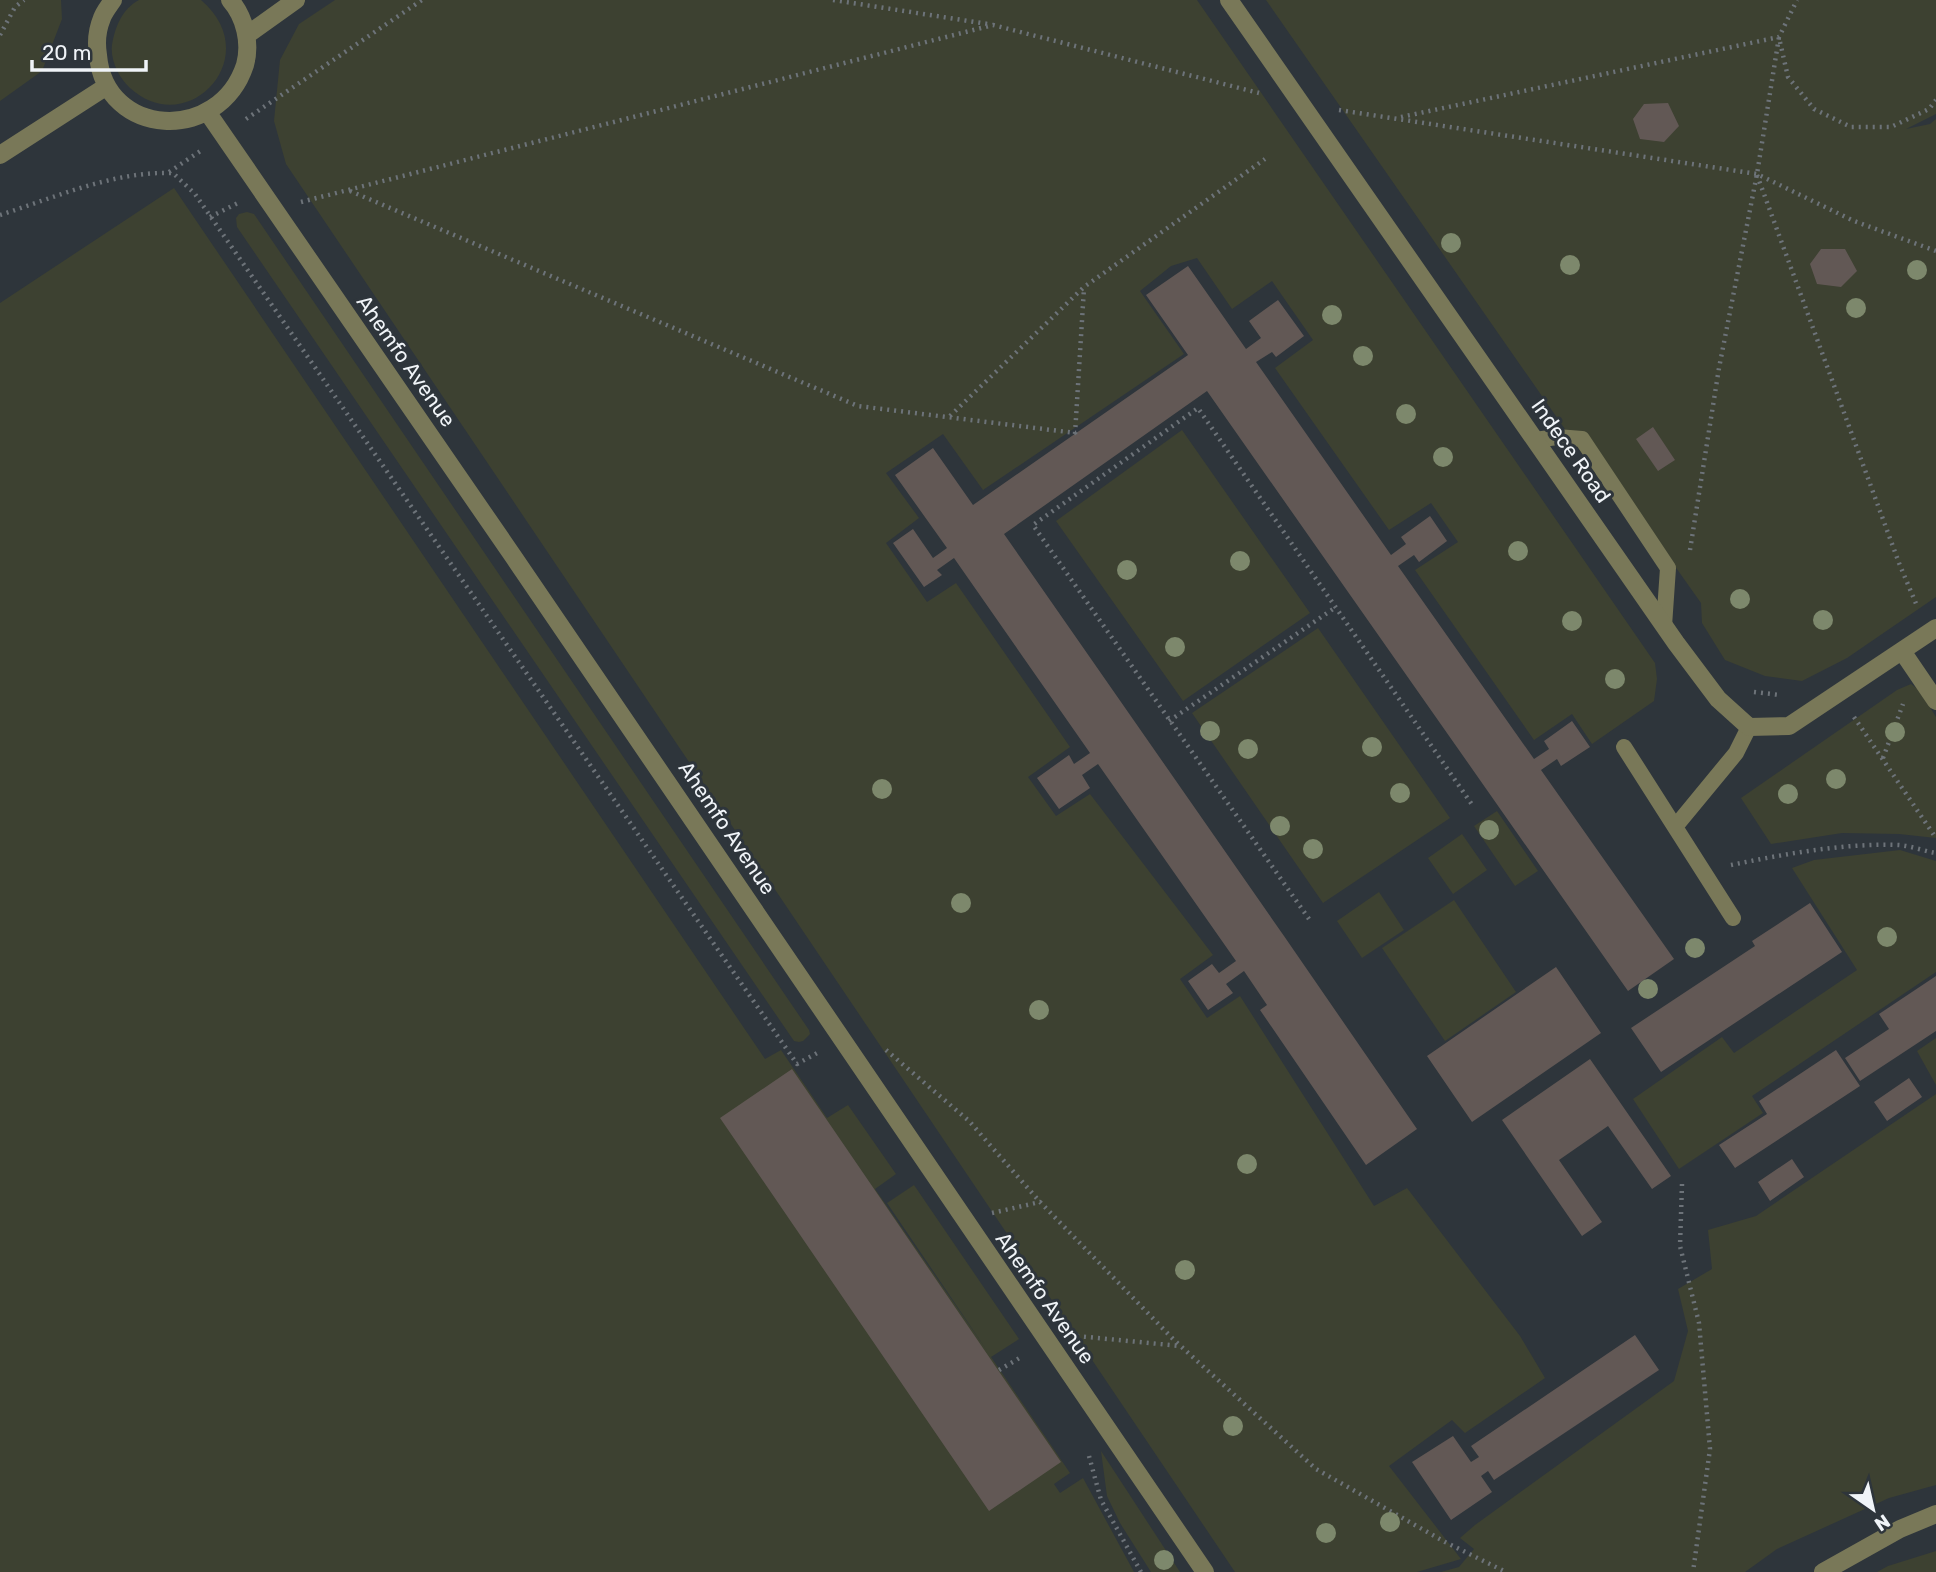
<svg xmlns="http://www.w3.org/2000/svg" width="1936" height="1572" viewBox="0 0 1936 1572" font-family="Rubik,sans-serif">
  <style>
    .green { fill: #3d4131 }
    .building { fill: #625855 }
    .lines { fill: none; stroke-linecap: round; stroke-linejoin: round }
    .path { stroke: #6d7379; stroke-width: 4.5; stroke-dasharray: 2 5; stroke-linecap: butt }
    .service { stroke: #797858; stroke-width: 16 }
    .minor { stroke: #797858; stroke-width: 18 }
    .tree { fill: #7d886c }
    .labels { text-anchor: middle; stroke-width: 6; stroke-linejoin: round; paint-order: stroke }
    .street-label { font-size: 21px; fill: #f0f4f8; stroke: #2e353b }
  </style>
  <rect width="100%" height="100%" fill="#2e353b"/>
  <path class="green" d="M0,0H61L62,19L42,71L0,101Z
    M139,0H201C267,56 188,141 130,88C119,78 110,60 112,45C115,27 122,9 139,0Z
    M335,0H1197L1655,663L1657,679L1654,701L1592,744L1572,714L1534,740L1415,570L1458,542L1431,503L1389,530L1275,368L1313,340L1272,281L1232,309L1197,258L1171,266L1140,291L1184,354L983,490L943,434L886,473L919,518L886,543L927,602L956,583L1070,747L1028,777L1056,816L1090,794L1213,955L1180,979L1207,1018L1240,996L1374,1206L1407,1188L1520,1336L1545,1378L1465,1433L1452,1420L1389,1466L1461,1559L1417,1572H1235L286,164L274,121L280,60L299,24Z
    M1266,0H1936V114L1906,129L1930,124L1936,119V597L1847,658L1802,681L1765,676L1725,660L1702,623L1701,603L1628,500L1606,488Z
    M174,188L765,1059L781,1050L827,1118L848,1105L896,1174L875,1189L988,1352L887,1203L914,1185L1019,1339L991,1357L1070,1473L1054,1484L1060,1493L1083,1478L1134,1572H0V303Z
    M247,212L254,214L809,1030L810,1034L803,1041L799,1042L794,1041L237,227L236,218L239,214Z
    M1182,430L1310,613L1183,701L1056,521Z
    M1318,628L1450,818L1323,903L1192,713Z
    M1911,684L1919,690L1936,717V838L1899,834L1842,833L1771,844L1741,798L1897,690Z
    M1497,811L1538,871L1515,886L1474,826Z
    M1462,834L1487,870L1453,894L1428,858Z
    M1900,850L1936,861V972L1752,1096L1763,1113L1679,1169L1633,1099L1722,1037L1734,1053L1857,970L1792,868L1814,860Z
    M1379,892L1404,930L1362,958L1337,921Z
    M1454,900L1516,992L1445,1041L1382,948Z
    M1936,1038V1085L1917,1051Z
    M1936,1094V1485L1889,1498L1777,1549L1745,1572H1441L1459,1567L1474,1549L1460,1538L1475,1525L1674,1381L1688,1331L1678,1289L1712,1269L1708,1230L1756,1216Z
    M1101,1451L1180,1572H1151L1120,1523L1107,1496Z
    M1936,1551V1572H1877L1888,1566Z"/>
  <path class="building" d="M1668,103L1679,126L1664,142L1640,139L1633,119L1644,104Z
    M1821,249H1845L1857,271L1841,287L1817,284L1810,264Z
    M1188,266L1246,349L1261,338L1249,321L1278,300L1304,336L1276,357L1272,352L1256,362L1391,555L1406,544L1401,537L1430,516L1447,541L1419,562L1414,555L1398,566L1534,759L1549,749L1544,741L1572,721L1590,747L1561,766L1557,759L1541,770L1674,959L1628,991L1207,391L1004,534L1284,936L1417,1129L1366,1165L1260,1010L1267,1005L1244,971L1226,984L1233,993L1208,1010L1188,981L1212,964L1219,973L1236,961L1098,764L1082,775L1090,788L1059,809L1037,778L1069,755L1074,764L1090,753L954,558L937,570L942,575L924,587L893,543L913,529L933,558L947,548L895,475L933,448L973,505L1188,355L1146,295Z
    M1653,427L1675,460L1658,471L1636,439Z
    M1810,903L1842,952L1661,1072L1631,1028L1755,946L1752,941Z
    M1556,967L1601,1033L1472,1122L1427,1056Z
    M1936,976V1031L1860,1081L1845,1058L1889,1029L1879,1014Z
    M1836,1050L1860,1086L1735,1168L1719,1145L1767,1114L1759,1101Z
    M1590,1059L1671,1176L1652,1189L1608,1126L1559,1160L1602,1222L1582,1236L1502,1120Z
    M792,1069L1061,1462L989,1511L720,1118Z
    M1909,1078L1922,1097L1887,1121L1874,1102Z
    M1792,1159L1804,1177L1770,1201L1758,1182Z
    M1635,1335L1659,1370L1494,1480L1488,1471L1481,1476L1492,1492L1451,1520L1412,1462L1453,1436L1471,1462L1479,1457L1471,1446Z"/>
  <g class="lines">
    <path class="path" d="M833,0L988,24
      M0,35L15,7L24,0
      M1780,42L1788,77L1814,109L1851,127H1891L1929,109L1936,100
      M1339,110L1757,174L1854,221L1936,251
      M1401,117L1779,37L1797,0
      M246,119L422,0
      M169,172L202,150
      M1757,175L1899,563L1917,606
      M350,191L858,406L1076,433
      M301,202L993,25L1259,93
      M0,215C56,197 114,171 173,173L195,194L797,1064L819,1052
      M210,217L238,203
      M950,416L1084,287L1265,159
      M1075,434L1084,288
      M1690,550L1719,368L1757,174L1779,37
      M1754,692L1780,695
      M1854,717L1936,838
      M1169,721L1336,607
      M1883,758L1903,704
      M1731,865C1785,854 1843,843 1899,845C1911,846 1924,851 1936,853
      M1309,919L1033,525L1198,408L1473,806
      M886,1050L969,1121L1040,1202
      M1682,1184L1680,1246L1699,1323L1710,1449L1693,1572
      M992,1213L1040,1202L1174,1340L1316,1469L1445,1542L1506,1572
      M1077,1336L1180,1346
      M999,1370L1023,1356
      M1089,1456L1101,1500L1141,1572"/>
    <path class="service" d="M1535,440L1557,437L1582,439L1668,568L1664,626
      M1624,747L1733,918
      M1675,827L1736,753L1749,727"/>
    <path class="minor" d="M113,0C109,6 104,12 102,18C97,30 96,43 98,55C105,138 219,144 245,65C251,43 245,17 230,0
      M1229,0L1676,643L1718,699L1749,727L1789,726L1936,628
      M247,35L296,0
      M208,113L515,559L1205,1572
      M0,155L107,86
      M1902,651L1936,701
      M1823,1572L1900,1529L1936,1514"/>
  </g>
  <g class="tree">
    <circle cx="1451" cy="243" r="10"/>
    <circle cx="1570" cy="265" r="10"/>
    <circle cx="1917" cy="270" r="10"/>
    <circle cx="1856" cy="308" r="10"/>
    <circle cx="1332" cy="315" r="10"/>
    <circle cx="1363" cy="356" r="10"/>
    <circle cx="1406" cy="414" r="10"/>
    <circle cx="1443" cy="457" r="10"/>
    <circle cx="1518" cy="551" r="10"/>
    <circle cx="1240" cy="561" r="10"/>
    <circle cx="1127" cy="570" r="10"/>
    <circle cx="1740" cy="599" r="10"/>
    <circle cx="1823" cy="620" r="10"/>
    <circle cx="1572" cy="621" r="10"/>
    <circle cx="1175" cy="647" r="10"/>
    <circle cx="1615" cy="679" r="10"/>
    <circle cx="1210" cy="731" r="10"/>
    <circle cx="1895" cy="732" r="10"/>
    <circle cx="1372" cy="747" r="10"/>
    <circle cx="1248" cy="749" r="10"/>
    <circle cx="1836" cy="779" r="10"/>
    <circle cx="882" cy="789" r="10"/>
    <circle cx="1400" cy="793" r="10"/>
    <circle cx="1788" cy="794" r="10"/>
    <circle cx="1280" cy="826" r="10"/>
    <circle cx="1489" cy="830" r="10"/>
    <circle cx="1313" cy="849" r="10"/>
    <circle cx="961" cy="903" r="10"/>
    <circle cx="1887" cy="937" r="10"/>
    <circle cx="1695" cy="948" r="10"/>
    <circle cx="1648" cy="989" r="10"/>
    <circle cx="1039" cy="1010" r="10"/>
    <circle cx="1247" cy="1164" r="10"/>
    <circle cx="1185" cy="1270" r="10"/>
    <circle cx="1233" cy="1426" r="10"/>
    <circle cx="1390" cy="1522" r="10"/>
    <circle cx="1326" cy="1533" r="10"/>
    <circle cx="1164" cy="1560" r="10"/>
  </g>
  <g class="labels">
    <g class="street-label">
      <text transform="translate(406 361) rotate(55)" y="7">Ahemfo Avenue</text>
      <text transform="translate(1571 451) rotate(55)" y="7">Indece Road</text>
      <text transform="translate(727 828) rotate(56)" y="7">Ahemfo Avenue</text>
      <text transform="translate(1045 1298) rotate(55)" y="7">Ahemfo Avenue</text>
    </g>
  </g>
  <g transform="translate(1873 1509) rotate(146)" stroke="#2e353b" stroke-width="5" paint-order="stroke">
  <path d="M0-5L12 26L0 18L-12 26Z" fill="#f0f4f8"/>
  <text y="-10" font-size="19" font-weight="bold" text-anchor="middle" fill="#f0f4f8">N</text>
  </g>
  <path d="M32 60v10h114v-10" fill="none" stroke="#f0f4f8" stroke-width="3.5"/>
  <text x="42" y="60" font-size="21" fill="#f0f4f8" stroke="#2e353b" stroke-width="5" paint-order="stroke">20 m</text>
</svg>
